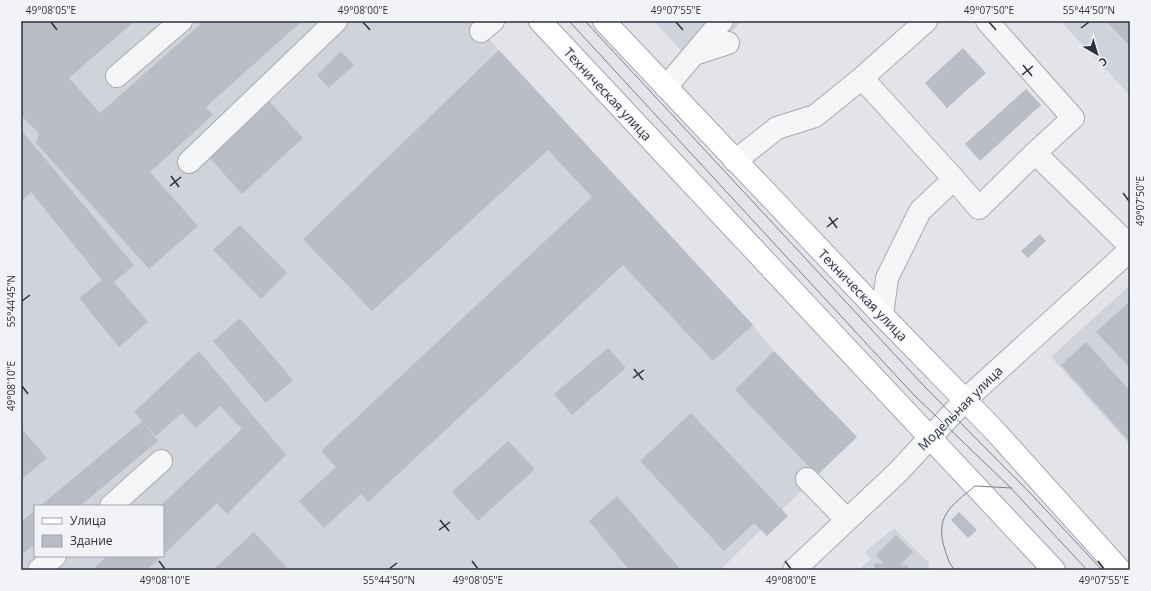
<svg xmlns="http://www.w3.org/2000/svg" width="1151" height="591" viewBox="0 0 1151 591" font-family="'Open Sans',sans-serif">
  <style>
    .built { fill: #d0d3da; fill-rule: evenodd }
    .building { fill: #b9bdc5 }
    .lines { fill: none; stroke-linecap: round; stroke-linejoin: round }
    .minor-casing { stroke: #a8abb3; stroke-width: 24 }
    .major-casing { stroke: #a2a8b3; stroke-width: 24 }
    .minor { stroke: #f4f5f7; stroke-width: 22 }
    .major { stroke: #fff; stroke-width: 22 }
    .tram { stroke: #7d8391; stroke-width: 1 }
    .ticks { fill: none; stroke: #2c313f; stroke-width: 1.5 }
    .labels { text-anchor: middle; stroke-width: 3; stroke-linejoin: round; paint-order: stroke }
    .street-label { font-size: 13px; fill: #2c313f; stroke: #f1f3f6 }
    .neatline { fill: none; stroke: #2c313f; stroke-width: 1.5 }
    .ticks-label { font-size: 10px; text-anchor: middle; fill: #2c313f }
  </style>
  <rect width="100%" height="100%" fill="#e2e4e9"/>
  <path class="built" d="M21,21H472L753,325L774,351L857,437L720,570H21ZM35,506H163V556H35Z
    M654,21H742L696,67Z
    M1060,21H1130V95Z
    M1130,285V445L1051,357Z
    M894,528L929,563V570H858L871,559L865,552Z"/>
  <path class="building" d="M21,21H135L69,78L100,113L204,21H302L206,107L213,115L150,172L198,226L149,269L36,143L39,134L21,115Z
    M1106,21H1130V46Z
    M963,48L986,73L947,108L925,83Z
    M499,50L753,325L713,361L623,265L368,502L361,494L324,528L299,501L336,467L321,451L592,197L548,150L372,311L303,239Z
    M341,51L354,65L329,88L317,75Z
    M1026,89L1041,105L980,161L965,144Z
    M268,100L303,138L242,194L207,155Z
    M21,130L134,265L114,282L148,322L119,347L79,298L102,280L31,192L21,201Z
    M240,225L287,273L261,299L213,250Z
    M1040,234L1046,241L1028,258L1021,251Z
    M1130,301V368L1096,332Z
    M240,318L293,380L266,403L213,341Z
    M1086,342L1130,391V442L1061,365Z
    M608,348L626,368L572,415L554,394Z
    M199,351L286,455L227,514L217,503L163,555V506H160L242,429L220,406L196,428L182,413L156,436L144,423L158,441L80,506H40L142,421L134,412Z
    M774,351L857,437L817,475L735,390Z
    M691,413L788,516L767,536L754,523L724,551L640,461Z
    M21,428L47,458L21,480Z
    M508,441L535,469L478,521L452,492Z
    M617,496L681,570H629L589,521Z
    M35,510V544L21,555V522Z
    M959,512L977,530L968,538L951,520Z
    M254,532L289,570H213Z
    M896,535L913,552L900,565H908V570H874L875,563L884,564L876,555Z
    M107,556H162L147,570H92Z"/>
  <g class="lines">
    <defs>
      <path id="minor" d="M987,21L1073,118L1035,153
        M481,31L493,21
        M694,54L728,43
        M117,76L181,21
        M862,78L926,21
        M666,87L722,21
        M735,161L777,128L815,116L862,78L954,179L920,211L887,278L882,315
        M189,162L336,21
        M954,179L979,208L1035,153L1130,246
        M807,479L847,520
        M111,506L161,461
        M39,570L55,556
        M794,570L898,472L965,400L1130,250"/>
      <path id="major" d="M540,21L1054,570
        M604,21L882,315L995,431L1120,570"/>
    </defs>
    <use href="#minor" class="minor-casing"/>
    <use href="#major" class="major-casing"/>
    <use href="#minor" class="minor"/>
    <use href="#major" class="major"/>
    <path class="tram" d="M569,21L888,367L915,396L1010,487L1087,570
      M585,21L924,386L1032,495L1102,570
      M955,570C949,565 948,558 945,550C934,516 951,506 975,486L1012,488"/>
  </g>
  <path class="ticks" d="M51,22L57,30M363,22L370,30M676,22L683,30M989,22L996,30M1081,28L1089,22M1023,65L1032,76M1022,75L1033,66M171,176L179,187M170,186L181,177M1123,193L1129,201M829,217L837,228M827,227L838,218M22,301L30,295M634,369L643,380M633,378L644,370M22,386L28,394M440,520L449,531M439,530L450,522M159,561L165,569M472,561L478,569M785,561L791,569M1098,561L1104,569M389,569L397,563"/>
  <g class="labels">
    <g class="street-label">
      <text transform="translate(608 94) rotate(47)" y="5">Техническая улица</text>
      <text transform="translate(863 295) rotate(46)" y="5">Техническая улица</text>
      <text transform="translate(960 408) rotate(-45)" y="5">Модельная улица</text>
    </g>
  </g>
  <rect width="1151" height="591" fill="none" stroke="#f1f3f6" stroke-width="44"/>
  <rect x="34" y="505" width="130" height="52" fill="#f1f3f6" stroke="#a2a5ad"/>
  <rect x="42" y="518" width="20" height="6" fill="#ffffff" stroke="#a2a5ad"/>
  <text x="70" y="525" font-size="12" fill="#2c313f">Улица</text>
  <rect x="42" y="535" width="20" height="12" fill="#b9bdc5" stroke="#a2a5ad"/>
  <text x="70" y="545" font-size="12" fill="#2c313f">Здание</text>
  <g transform="translate(1097 54) rotate(142)" stroke="#f1f3f6" stroke-width="3" paint-order="stroke">
  <path d="M0-3L7 15L0 10L-7 15Z" fill="#2c313f"/>
  <text y="-6" font-size="11" font-weight="bold" text-anchor="middle" fill="#2c313f">С</text>
  </g>
  <rect x="22" y="22" width="1107" height="547" class="neatline"/>
  <g class="ticks-label">
    <text x="51" y="14">49°08'05"E</text>
    <text x="363" y="14">49°08'00"E</text>
    <text x="676" y="14">49°07'55"E</text>
    <text x="989" y="14">49°07'50"E</text>
    <text x="1089" y="14">55°44'50"N</text>
    <text transform="translate(1140 201) rotate(-90)" y="4">49°07'50"E</text>
    <text transform="translate(11 301) rotate(-90)" y="4">55°44'45"N</text>
    <text transform="translate(11 386) rotate(-90)" y="4">49°08'10"E</text>
    <text x="165" y="584">49°08'10"E</text>
    <text x="389" y="584">55°44'50"N</text>
    <text x="478" y="584">49°08'05"E</text>
    <text x="791" y="584">49°08'00"E</text>
    <text x="1104" y="584">49°07'55"E</text>
  </g>
</svg>
